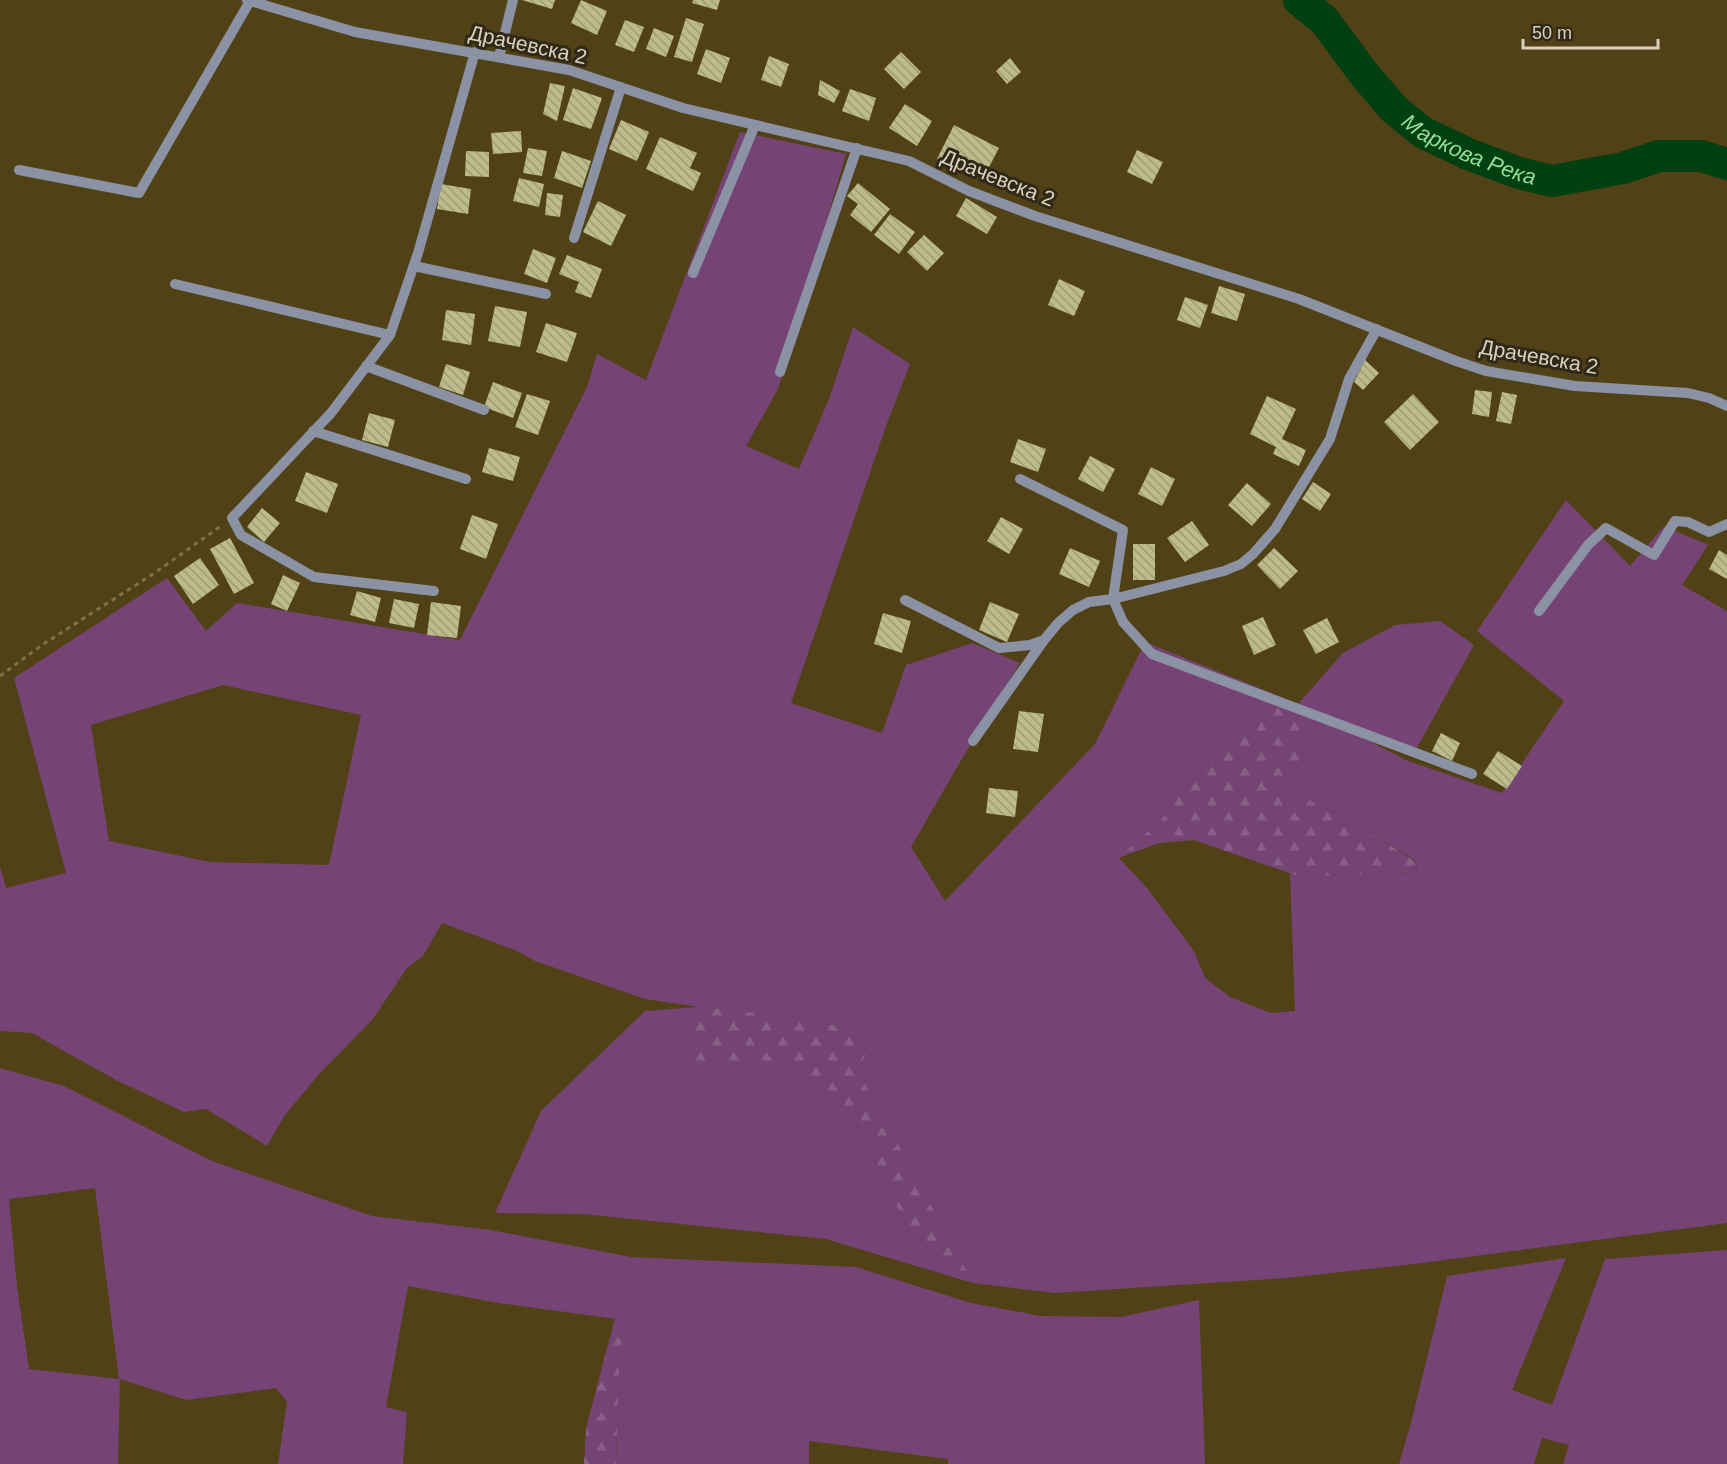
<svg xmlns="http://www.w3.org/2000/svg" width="1727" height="1464" viewBox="0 0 1727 1464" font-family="Arial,sans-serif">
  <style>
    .green { fill: #754475; fill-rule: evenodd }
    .forest { fill: url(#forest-firs) }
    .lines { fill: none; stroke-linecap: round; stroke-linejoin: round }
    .river { stroke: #003f10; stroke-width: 32 }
    .building { fill: url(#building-back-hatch) }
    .path { stroke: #7f714d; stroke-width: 3; stroke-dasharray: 4.5 4.5; stroke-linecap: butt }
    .minor { stroke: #8a92a4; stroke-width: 10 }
    .labels { text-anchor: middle; stroke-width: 6; stroke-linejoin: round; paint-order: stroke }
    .street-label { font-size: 21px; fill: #dbd1bb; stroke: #302917 }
    .water-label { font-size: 22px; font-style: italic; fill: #90df98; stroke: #302917 }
  </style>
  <defs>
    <pattern id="forest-firs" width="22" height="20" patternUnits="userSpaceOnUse" patternTransform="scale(1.5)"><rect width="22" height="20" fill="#754475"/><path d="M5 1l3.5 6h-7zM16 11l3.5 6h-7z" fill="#885e87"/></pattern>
    <pattern id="building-back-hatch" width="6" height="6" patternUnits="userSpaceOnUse" patternTransform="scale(1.5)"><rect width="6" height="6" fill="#bcbb8c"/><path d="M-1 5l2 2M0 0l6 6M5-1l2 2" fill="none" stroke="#9e9c77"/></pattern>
  </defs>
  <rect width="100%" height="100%" fill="#514117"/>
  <path class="green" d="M740,132L846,154L778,389L746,446L799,469L829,399L853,327L910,364L886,426L791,703L882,733L906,665L972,643L1020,663L963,757L911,847L945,901L1095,744L1145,642L1269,692L1187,786L1161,820L1119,858L1147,888L1194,951L1205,978L1230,997L1271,1013L1295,1011L1290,873L1302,877L1417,872L1416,861L1361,826L1289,790L1319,715L1408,761L1502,793L1564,701L1477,631L1566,500L1630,566L1664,526L1708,545L1682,585L1727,611V1223L1414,1264L1286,1278L1055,1293L973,1283L826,1239L583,1214L495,1213L541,1111L645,1011L698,1007L645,999L535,961L515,950L442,923L423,956L407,968L372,1020L321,1072L285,1115L267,1146L206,1109L184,1112L116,1080L32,1033L0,1031V866L6,888L66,873L14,678L167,578L206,631L237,603L460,640L587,387L597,354L646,380ZM223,685L361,715L329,865L210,862L109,841L91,725ZM701,1008L796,1017L870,1033L860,1074L972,1282L909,1231L854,1118L834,1095Z
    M1440,621L1474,645L1414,753L1298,704L1343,653L1395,625Z
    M0,1068L64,1086L212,1161L372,1216L491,1230L631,1257L856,1267L971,1303L1041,1316L1121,1317L1199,1300L1205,1464H948V1459L809,1441V1464H616L619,1370L624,1320L498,1303L408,1286L386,1407L407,1412L403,1464H278L287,1402L276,1388L186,1400L120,1379L118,1464H0ZM95,1188L119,1379L29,1369L17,1287L9,1199Z
    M1727,1250V1464H1563L1569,1445L1542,1438L1534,1464H1399L1412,1419L1447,1276L1566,1258L1512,1390L1552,1405L1605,1259Z"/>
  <path class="forest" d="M1269,692L1298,704L1319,715L1289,790L1361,826L1416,862L1417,872L1301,877L1194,840L1159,843L1118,858L1161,820L1187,786Z
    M701,1007L796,1017L870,1033L860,1074L973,1283L909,1231L854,1118L834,1095L793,1068L687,1065Z
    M615,1318L624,1320L619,1370L616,1464H584L586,1428Z"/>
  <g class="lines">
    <path class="river" id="s1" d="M1299,0L1324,20L1364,74L1394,109L1422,132L1468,154L1519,173L1552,181L1623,168L1659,156H1701L1727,164"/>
  </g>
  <path class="building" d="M522,0H555L552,9Z
    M581,0L607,11L597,35L571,23Z
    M693,0H720L717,10L692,3Z
    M686,18L704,24L692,62L674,57Z
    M625,20L644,27L634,52L615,45Z
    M654,28L674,36L666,57L646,49Z
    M706,49L730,58L721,83L697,74Z
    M901,52L921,72L904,89L884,69Z
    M769,56L789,64L781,87L761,80Z
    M1010,58L1021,72L1007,84L996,71Z
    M820,80L840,91L834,103L818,95Z
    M550,83L565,86L557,121L543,114Z
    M573,88L602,98L591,129L563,120Z
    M850,89L876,98L869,121L842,111Z
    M905,104L932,121L917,146L889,128Z
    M621,120L649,132L637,161L609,149Z
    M954,125L999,148L988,169L974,162L967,175L937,159Z
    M521,131L522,152L493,154L491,133Z
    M660,137L697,153L690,168L701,173L693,191L646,169Z
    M528,148L547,151L542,176L523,173Z
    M1137,150L1163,162L1152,184L1127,172Z
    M466,151L489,152V177L465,176Z
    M562,151L591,161L582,188L554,178Z
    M519,178L544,184L539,207L513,201Z
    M858,183L890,209L871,232L850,215L858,204L847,196Z
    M441,184L471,189L468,214L437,209Z
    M547,193L563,195L560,217L545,215Z
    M966,198L997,217L987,234L956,216Z
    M598,201L626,215L611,246L583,232Z
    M890,214L915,232L899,254L874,235Z
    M924,235L944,253L927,271L907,252Z
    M533,249L556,258L547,283L524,274Z
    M567,255L602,269L591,298L575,292L579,282L559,274Z
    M1059,279L1085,291L1074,316L1048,305Z
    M1219,286L1245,294L1237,321L1211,313Z
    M1185,297L1208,305L1200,328L1177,320Z
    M495,306L527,312L520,347L488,341Z
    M446,310L475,314L471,345L442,340Z
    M546,323L577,333L567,362L536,352Z
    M1365,360L1379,373L1363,390L1354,382Z
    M446,364L470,372L463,395L439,387Z
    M493,382L522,393L513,418L484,407Z
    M1475,390L1492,392L1489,417L1472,414Z
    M1502,392L1517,395L1511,424L1496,421Z
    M527,394L550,401L538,435L515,427Z
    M1413,394L1439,422L1410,450L1384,422Z
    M1267,396L1296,409L1282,439L1306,450L1299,466L1273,454L1276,447L1250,434Z
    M369,413L395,420L388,447L362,440Z
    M1018,439L1046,449L1038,472L1010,462Z
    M489,448L520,457L513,481L482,472Z
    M1090,456L1115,469L1103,492L1078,479Z
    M1151,467L1175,479L1162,506L1138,494Z
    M306,472L338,484L327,513L295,501Z
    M1313,482L1331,494L1320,511L1302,499Z
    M1247,483L1271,504L1252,526L1228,505Z
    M262,508L280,523L264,542L247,527Z
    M472,515L498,524L486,559L460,549Z
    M1001,517L1023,529L1009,554L987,541Z
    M1192,521L1209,545L1185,562L1167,538Z
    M230,538L254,583L234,594L210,549Z
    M1133,544H1155V580H1133Z
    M1070,548L1100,561L1089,587L1059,574Z
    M1274,548L1298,571L1280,589L1257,565Z
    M1719,550L1727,555V579L1709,569Z
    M200,558L219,585L193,604L174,576Z
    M283,575L300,583L287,611L271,604Z
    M357,591L381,598L375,622L350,615Z
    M394,599L419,604L414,628L389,623Z
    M431,602L461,606L457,638L427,635Z
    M990,602L1019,614L1007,642L979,630Z
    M883,613L911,621L902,653L874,644Z
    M1263,617L1276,645L1254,655L1242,626Z
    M1327,618L1339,642L1316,654L1303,630Z
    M1019,711L1044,714L1038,752L1013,749Z
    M1441,733L1460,743L1452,761L1432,751Z
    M1498,751L1522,766L1507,789L1483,774Z
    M989,788L1018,791L1015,817L986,813Z"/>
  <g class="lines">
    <path class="path" d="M0,676L42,645L153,574L221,526"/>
    <path class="minor" d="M247,0L355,32L569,70L683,108L909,161L969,191L1035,216L1299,299L1456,361L1486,371L1575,386L1688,393L1709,398L1727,406
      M499,57L513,0
      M19,170L139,193L250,1
      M574,238L621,87
      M414,266L546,294
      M693,273L755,125
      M175,284L390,335
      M366,366L484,410
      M780,372L857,148
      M313,431L466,479
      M1020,479L1123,530L1113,599L1123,622L1152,654L1472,774
      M434,591L314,577L241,535L232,518L331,413L390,335L418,253L475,52
      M905,600L999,648L1030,645L1044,640
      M1539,611L1588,545L1606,528L1654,555L1675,521L1688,522L1709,532L1727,524
      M973,741L1044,640L1058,623L1073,610L1089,602L1113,599L1224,571L1241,564L1253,554L1275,529L1330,439L1349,379L1377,329"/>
  </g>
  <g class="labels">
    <g class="street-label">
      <text transform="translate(528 45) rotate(12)" y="7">Драчевска 2</text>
      <text transform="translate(998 178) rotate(22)" y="7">Драчевска 2</text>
      <text transform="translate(1539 357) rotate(10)" y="7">Драчевска 2</text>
    </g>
    <g class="water-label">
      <text dy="8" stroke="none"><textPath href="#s1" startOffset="232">Маркова Река</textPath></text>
    </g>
  </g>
  <path d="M1523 39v9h135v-9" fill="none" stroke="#dbd1bb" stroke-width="3"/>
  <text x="1532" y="39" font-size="18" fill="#dbd1bb" stroke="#302917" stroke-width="4.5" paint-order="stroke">50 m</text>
</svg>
